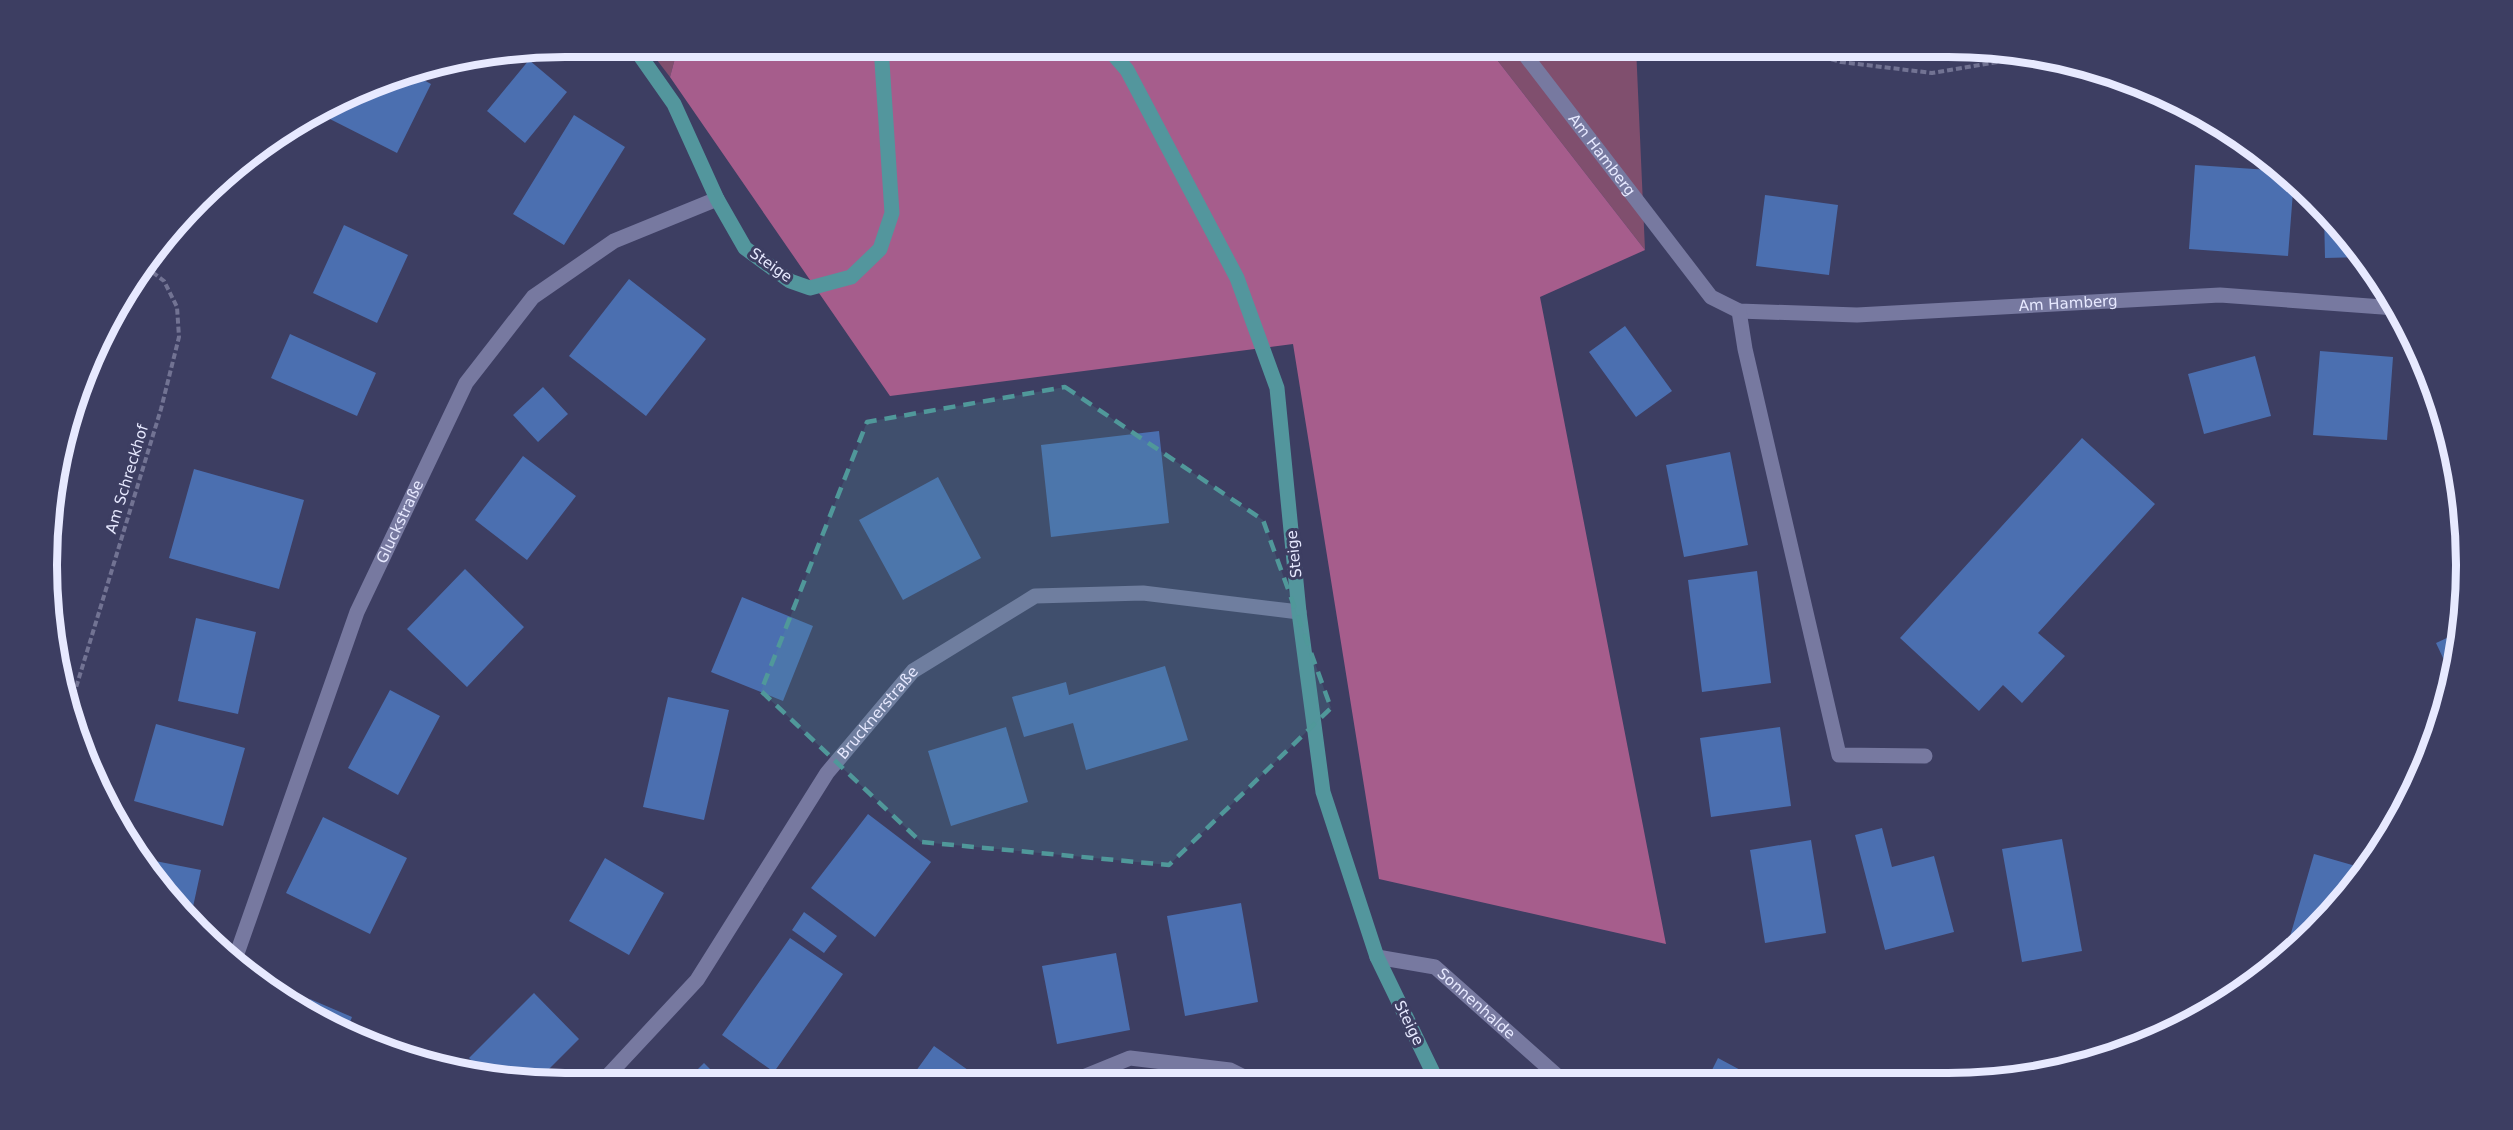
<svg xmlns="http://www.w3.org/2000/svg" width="2513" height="1130" viewBox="0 0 2513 1130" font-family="'DejaVu Sans',sans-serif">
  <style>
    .green { fill: #804f6e }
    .forest { fill: #a65d8c }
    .building { fill: #4b6fb0 }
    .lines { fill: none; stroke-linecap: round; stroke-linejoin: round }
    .path { stroke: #727393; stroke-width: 4; stroke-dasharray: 6 3; stroke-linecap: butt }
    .street { stroke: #7779a0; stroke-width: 15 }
    .secondary { stroke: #53969d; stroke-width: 15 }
    .marked { fill: #50989a; fill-opacity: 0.2; stroke: #50989a; stroke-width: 4.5; stroke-dasharray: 12 8; stroke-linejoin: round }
    .labels { text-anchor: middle; stroke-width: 6; stroke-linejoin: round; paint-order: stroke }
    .street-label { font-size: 15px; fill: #e7e9ff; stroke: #3d3e62 }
    .rim { fill: none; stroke: #e7e9ff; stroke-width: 8 }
  </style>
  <rect width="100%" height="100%" fill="#3d3e62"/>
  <path class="green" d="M647,47H678L670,77Z
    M1487,47H1636L1645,250Z"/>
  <path class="forest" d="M678,47H1487L1645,250L1540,297L1666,944L1379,879L1293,344L890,396L670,77Z"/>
  <path class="building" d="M529,60L567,92L525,143L487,111Z
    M409,72L431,84L397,153L324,116L330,105L398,74Z
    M574,115L625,147L564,245L513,214Z
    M2195,165L2284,171L2290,175L2294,179L2288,256L2189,249Z
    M1765,195L1838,205L1829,275L1756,266Z
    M2324,212L2360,250L2364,257L2325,258Z
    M344,225L408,255L377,323L313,293Z
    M629,279L706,339L646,416L569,356Z
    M1625,326L1672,391L1636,417L1589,352Z
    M290,334L376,373L357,416L271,378Z
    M2320,351L2393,357L2387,440L2313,435Z
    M2255,356L2271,416L2204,434L2188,374Z
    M543,387L568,414L538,442L513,415Z
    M1159,431L1169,523L1051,537L1041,445Z
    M2082,438L2155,504L2038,633L2065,656L2022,703L2003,685L1979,711L1900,638Z
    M1730,452L1748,545L1684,557L1666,465Z
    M523,456L576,496L527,560L475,520Z
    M194,469L304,500L279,589L169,558Z
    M938,477L981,558L903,600L859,520Z
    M465,569L524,627L467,687L407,629Z
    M1757,571L1771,683L1702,692L1688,580Z
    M742,597L813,626L783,701L711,672Z
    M196,618L256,632L238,714L178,701Z
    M2462,631V633L2452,677L2436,643Z
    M1165,666L1188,740L1086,770L1073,723L1024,737L1012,697L1066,682L1069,695Z
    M390,690L440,716L398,795L348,768Z
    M668,697L729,710L704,820L643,807Z
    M156,724L245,748L223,826L134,801Z
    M1006,727L1028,802L951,826L928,751Z
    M1780,727L1791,806L1711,817L1700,738Z
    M868,814L931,862L875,937L811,888Z
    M323,817L407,858L370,934L286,893Z
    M1882,828L1892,867L1934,856L1954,932L1885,950L1855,835Z
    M2062,839L2082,951L2022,962L2002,849Z
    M1811,840L1826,933L1765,943L1750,850Z
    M2314,854L2366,869L2360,880L2297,943L2289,940Z
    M605,858L664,893L629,955L569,921Z
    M145,859L201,870L191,916Z
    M1241,903L1258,1002L1185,1016L1167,916Z
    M804,912L837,936L824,953L792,930Z
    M790,938L843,974L774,1072L722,1035Z
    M1116,953L1130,1030L1057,1044L1042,966Z
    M534,993L579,1039L539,1079L480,1069L469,1058Z
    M310,999L352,1017L346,1032L305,1013Z
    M934,1046L985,1082H908Z
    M1718,1058L1759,1080H1707Z
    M704,1063L724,1083H684Z"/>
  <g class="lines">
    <path class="path" d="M1788,47L1841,62L1932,73L2021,58
      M71,704L161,409L179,337L177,307L164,281L147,268"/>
    <g class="street">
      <path id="s1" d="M1519,47L1711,297L1739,311L1857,315L2220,295L2396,308"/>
      <path d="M1739,311L1745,349L1839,755L1925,756"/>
      <path id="s2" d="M1377,957L1435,967L1562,1080"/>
      <path id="s3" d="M234,962L357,612L466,383L533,297L614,241L717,199"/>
      <path d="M1071,1082L1130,1058L1230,1070L1252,1081"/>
      <path id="s4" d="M601,1083L697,980L827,773L913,671L1035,596L1143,593L1299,612"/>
    </g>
    <path class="secondary" d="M634,47L674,104L717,199L745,248L790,281L810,288L851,277L880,249L892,213L881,47
      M1107,47L1127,70L1237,278L1277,388L1299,612L1323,792L1377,957L1437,1081"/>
  </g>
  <path class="marked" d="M1065,387L1263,520L1331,708L1169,865L921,842L761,691L867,422Z"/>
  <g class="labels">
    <g class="street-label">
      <text dy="5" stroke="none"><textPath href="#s1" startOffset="136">Am Hamberg</textPath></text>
      <text transform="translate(771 265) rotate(35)" y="5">Steige</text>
      <text dy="5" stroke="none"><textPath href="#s1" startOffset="676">Am Hamberg</textPath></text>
      <text transform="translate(127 479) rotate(-73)" y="5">Am Schreckhof</text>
      <text dy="5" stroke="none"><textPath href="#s3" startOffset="471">Gluckstraße</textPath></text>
      <text transform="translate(1294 554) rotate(-96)" y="5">Steige</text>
      <text dy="5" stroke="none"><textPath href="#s4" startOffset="464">Brucknerstraße</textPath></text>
      <text dy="5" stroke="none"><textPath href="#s2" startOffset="114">Sonnenhalde</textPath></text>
      <text transform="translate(1409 1023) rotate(64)" y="5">Steige</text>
    </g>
  </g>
  <path d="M0 0H2513V1130H0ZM565 57H1948A508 508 0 0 1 2456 565V565A508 508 0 0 1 1948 1073H565A508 508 0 0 1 57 565V565A508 508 0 0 1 565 57Z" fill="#3d3e62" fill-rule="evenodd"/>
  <path class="rim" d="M565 57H1948A508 508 0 0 1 2456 565V565A508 508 0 0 1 1948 1073H565A508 508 0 0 1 57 565V565A508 508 0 0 1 565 57Z"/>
</svg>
